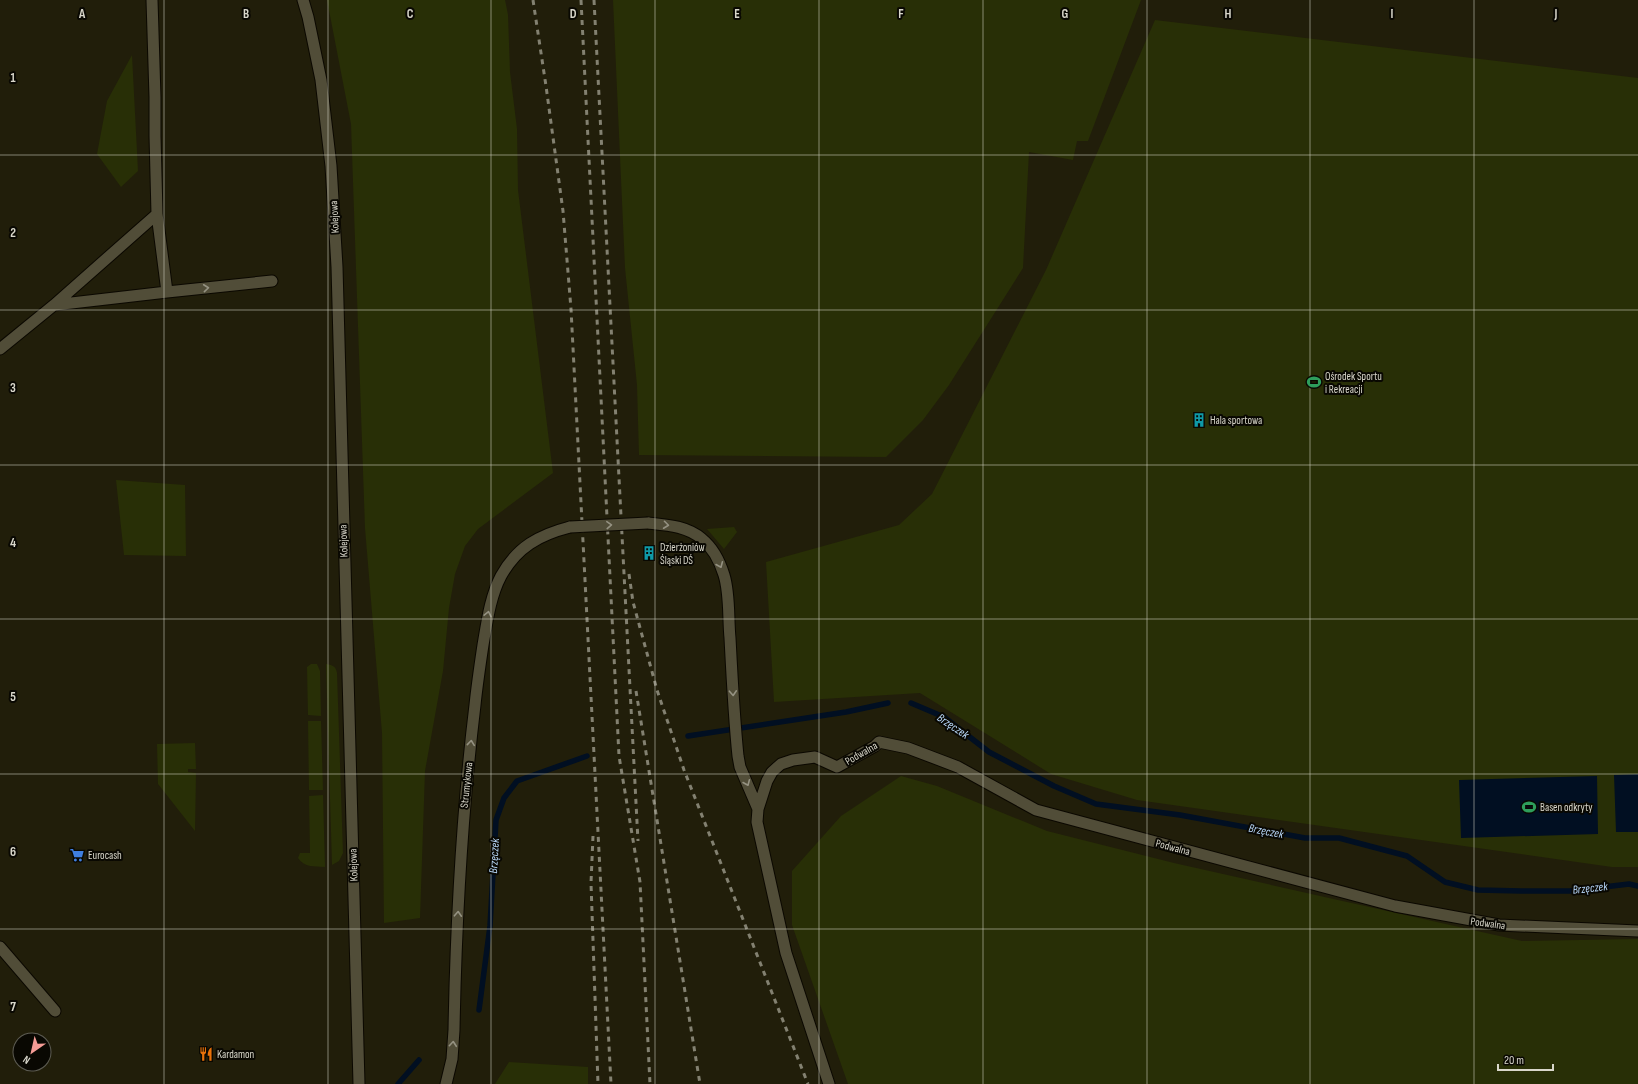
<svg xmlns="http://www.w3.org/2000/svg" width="1638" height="1084" viewBox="0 0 1638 1084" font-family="'Sofia Sans Condensed',sans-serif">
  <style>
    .green { fill: #282f06 }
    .water { fill: #010f22 }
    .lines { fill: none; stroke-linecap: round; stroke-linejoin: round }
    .stream { stroke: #010f22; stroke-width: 5.5 }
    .minor-casing { stroke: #0b0800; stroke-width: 13 }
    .tertiary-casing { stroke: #0b0800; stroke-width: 13 }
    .minor { stroke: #514d38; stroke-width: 11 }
    .tertiary { stroke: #514d38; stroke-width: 11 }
    .rail { stroke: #838171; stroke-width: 3; stroke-dasharray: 5 5; stroke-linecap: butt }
    .minor-bridge-casing { stroke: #0b0800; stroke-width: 13; stroke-linecap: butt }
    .minor-bridge { stroke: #514d38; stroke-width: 11 }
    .oneway { stroke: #959282 }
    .grid { fill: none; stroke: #d9d7cb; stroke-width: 1; stroke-opacity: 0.55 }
    .labels { text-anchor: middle; stroke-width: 4; stroke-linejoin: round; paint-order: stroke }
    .street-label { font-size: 11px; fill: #d9d7cb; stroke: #090802 }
    .poi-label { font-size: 11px; fill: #d9d7cb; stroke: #090802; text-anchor: start }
    .water-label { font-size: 12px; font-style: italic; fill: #b8d7f9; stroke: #090802 }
    .grid-label { font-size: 13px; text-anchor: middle; font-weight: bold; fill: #d9d7cb; stroke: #090802; stroke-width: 4; stroke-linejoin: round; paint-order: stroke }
  </style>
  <rect width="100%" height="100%" fill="#211e0a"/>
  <path class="green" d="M327,0H505L508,15L510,72L517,129L518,190L553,473L478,529L465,546L455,574L449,608L443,671L425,771L420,918L384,923L382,733L365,528L351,124Z
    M613,0H1141L1088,141H1077L1073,160L1029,152L1023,268L949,385L923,420L886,457L639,455L637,385L625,268Z
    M1155,20L1638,78V867H1612L1137,800L1051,774L920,693L774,702L766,562L899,525L932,494L1046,270Z
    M132,55L138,171L121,187L97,154L107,101Z
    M116,480L185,485L186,556L124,555Z
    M734,527L737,532L724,549L707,529Z
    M311,664H317L320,671L321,716L308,715L307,667Z
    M326,664C332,665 336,666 337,673L343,853L339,861L332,865Z
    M308,721H321L323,790H309Z
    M195,743L196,769H188V772L196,773L195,831L158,784L157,744Z
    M901,776L937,786L1047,831L1174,863L1338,900L1522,941L1638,939V1084H848L792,925V871L841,816Z
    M323,795L325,867C314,866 305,868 298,858L300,853H310L309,796Z
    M509,1062L588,1067V1084H495Z"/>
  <path class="water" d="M1638,774V832H1616L1614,775Z
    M1597,776L1598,834L1461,838L1459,780Z"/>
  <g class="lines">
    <path class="stream" d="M911,703L944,717L989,752L1054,786L1096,804L1180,815L1305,838H1339L1407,856L1445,882L1478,890L1521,891H1570L1629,884L1638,886
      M688,736L846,712L888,703
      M479,1010L490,926L496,820L504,798L517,781L587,756
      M398,1084L419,1060"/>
    <defs>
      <path id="minor" d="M152,0L155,97V136L157,214
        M167,292L272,281
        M0,349L54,305L157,214L167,292L54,305
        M648,523C667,525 687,526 702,539C713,548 720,562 724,575C730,594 728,618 730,638C732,677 734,717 738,756L740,767L758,809
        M0,947L55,1011
        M446,1084L452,1059L454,1030C456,922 462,813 475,705C477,685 480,665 483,645C487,622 490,597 501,576C517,547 539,535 570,527
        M829,1084L786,953L757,822L758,809L767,781L772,772L781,764L793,760L815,757L837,767L875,746L879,742L908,748L958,767L1036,810L1395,906L1499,925L1638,931"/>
      <path id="tertiary" d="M303,0L308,17L321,80L331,166L337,267L359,1084"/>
    </defs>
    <use href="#minor" class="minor-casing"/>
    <use href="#tertiary" class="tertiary-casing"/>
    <use href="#minor" class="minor"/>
    <use href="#tertiary" class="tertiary"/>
    <path class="rail" d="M533,0L546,86L563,211L571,309L611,1084
      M581,0L619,756L640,882L650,1084
      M594,0L638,841
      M629,574L633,602L657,690L684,770L808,1084
      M636,691L700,1084
      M593,836L591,883L598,1084"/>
    <defs>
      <path id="minor-bridge" d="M570,527L648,523"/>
    </defs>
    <use href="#minor-bridge" class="minor-bridge-casing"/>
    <use href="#minor-bridge" class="minor-bridge"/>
  </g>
  <defs><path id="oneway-chevron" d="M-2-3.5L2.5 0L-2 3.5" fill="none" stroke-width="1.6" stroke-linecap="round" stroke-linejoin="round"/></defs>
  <g class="oneway">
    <use href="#oneway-chevron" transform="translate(206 288) rotate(-6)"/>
    <use href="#oneway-chevron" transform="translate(609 525) rotate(-3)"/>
    <use href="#oneway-chevron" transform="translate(666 525) rotate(7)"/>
    <use href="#oneway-chevron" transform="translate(720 565) rotate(67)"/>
    <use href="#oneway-chevron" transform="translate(488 614) rotate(-78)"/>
    <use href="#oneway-chevron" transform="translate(733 693) rotate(87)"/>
    <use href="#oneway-chevron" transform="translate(471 743) rotate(-84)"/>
    <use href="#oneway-chevron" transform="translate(747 783) rotate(67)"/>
    <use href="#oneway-chevron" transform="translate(458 914) rotate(-87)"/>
    <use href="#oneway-chevron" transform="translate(453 1044) rotate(-85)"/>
  </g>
  <path class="grid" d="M164,0V1084M328,0V1084M491,0V1084M655,0V1084M819,0V1084M983,0V1084M1147,0V1084M1310,0V1084M1474,0V1084M0,155H1638M0,310H1638M0,465H1638M0,619H1638M0,774H1638M0,929H1638"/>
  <defs>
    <symbol id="stadium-bare" viewBox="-9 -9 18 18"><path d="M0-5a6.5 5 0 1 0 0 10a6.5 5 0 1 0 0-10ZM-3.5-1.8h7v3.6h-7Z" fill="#2e9e5b" stroke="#090802" stroke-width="2.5" paint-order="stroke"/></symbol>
    <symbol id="building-bare" viewBox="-9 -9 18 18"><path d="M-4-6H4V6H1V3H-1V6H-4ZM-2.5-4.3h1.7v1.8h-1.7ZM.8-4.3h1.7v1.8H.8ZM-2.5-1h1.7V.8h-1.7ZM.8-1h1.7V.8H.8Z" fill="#0f9aa8" stroke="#090802" stroke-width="2.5" paint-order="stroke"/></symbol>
    <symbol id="supermarket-bare" viewBox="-9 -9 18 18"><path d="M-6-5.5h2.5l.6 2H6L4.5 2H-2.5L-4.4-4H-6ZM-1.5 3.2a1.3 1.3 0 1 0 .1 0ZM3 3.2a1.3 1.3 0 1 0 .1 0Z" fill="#3f7fe0" stroke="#090802" stroke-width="2.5" paint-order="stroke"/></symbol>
    <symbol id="restaurant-bare" viewBox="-9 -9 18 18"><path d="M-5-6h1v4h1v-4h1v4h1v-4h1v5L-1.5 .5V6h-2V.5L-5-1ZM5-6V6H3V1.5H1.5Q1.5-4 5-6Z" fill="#e8710a" stroke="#090802" stroke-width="2.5" paint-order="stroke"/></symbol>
  </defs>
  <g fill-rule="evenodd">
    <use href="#stadium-bare" x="1304" y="372" width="20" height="20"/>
    <use href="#building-bare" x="1189" y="410" width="20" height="20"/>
    <use href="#building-bare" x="639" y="543" width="20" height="20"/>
    <use href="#stadium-bare" x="1519" y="797" width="20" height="20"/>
    <use href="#supermarket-bare" x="67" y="845" width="20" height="20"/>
    <use href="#restaurant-bare" x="196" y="1044" width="20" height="20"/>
  </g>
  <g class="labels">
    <g class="street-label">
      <text transform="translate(334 217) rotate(-93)" y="4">Kolejowa</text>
      <text transform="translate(343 541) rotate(-92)" y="4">Kolejowa</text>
      <text transform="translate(861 753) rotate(-30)" y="4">Podwalna</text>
      <text transform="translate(466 785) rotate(-84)" y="4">Strumykowa</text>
      <text transform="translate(1173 847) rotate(15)" y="4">Podwalna</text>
      <text transform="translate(353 865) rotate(-92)" y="4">Kolejowa</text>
      <text transform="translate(1488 923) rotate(8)" y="4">Podwalna</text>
    </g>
    <g class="poi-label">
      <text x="1325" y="380">Ośrodek Sportu<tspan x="1325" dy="13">i Rekreacji</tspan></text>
      <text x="1210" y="424">Hala sportowa</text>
      <text x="660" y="551">Dzierżoniów<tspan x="660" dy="13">Śląski DŚ</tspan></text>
      <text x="1540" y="811">Basen odkryty</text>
      <text x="88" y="859">Eurocash</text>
      <text x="217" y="1058">Kardamon</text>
    </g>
    <g class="water-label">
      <text transform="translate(953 726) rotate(34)" y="4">Brzęczek</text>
      <text transform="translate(1266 831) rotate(11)" y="4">Brzęczek</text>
      <text transform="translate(494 856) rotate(-87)" y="4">Brzęczek</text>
      <text transform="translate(1590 888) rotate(-6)" y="4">Brzęczek</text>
    </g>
  </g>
  <g class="grid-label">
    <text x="82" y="18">A</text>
    <text x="246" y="18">B</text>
    <text x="410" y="18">C</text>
    <text x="573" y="18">D</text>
    <text x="737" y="18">E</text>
    <text x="901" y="18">F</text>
    <text x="1065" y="18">G</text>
    <text x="1228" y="18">H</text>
    <text x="1392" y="18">I</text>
    <text x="1556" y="18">J</text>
    <text x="13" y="82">1</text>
    <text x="13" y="237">2</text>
    <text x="13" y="392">3</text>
    <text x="13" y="547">4</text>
    <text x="13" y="701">5</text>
    <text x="13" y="856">6</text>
    <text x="13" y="1011">7</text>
  </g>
  <g transform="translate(32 1052) rotate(214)"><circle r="19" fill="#090802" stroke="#5c5b52"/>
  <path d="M0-3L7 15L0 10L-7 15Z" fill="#f59c96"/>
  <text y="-6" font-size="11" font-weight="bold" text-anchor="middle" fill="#d9d7cb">N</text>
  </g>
  <path d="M1498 1064v6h55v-6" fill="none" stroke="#d9d7cb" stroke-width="2"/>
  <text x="1504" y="1064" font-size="12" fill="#d9d7cb" stroke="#090802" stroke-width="3" paint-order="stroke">20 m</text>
</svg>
